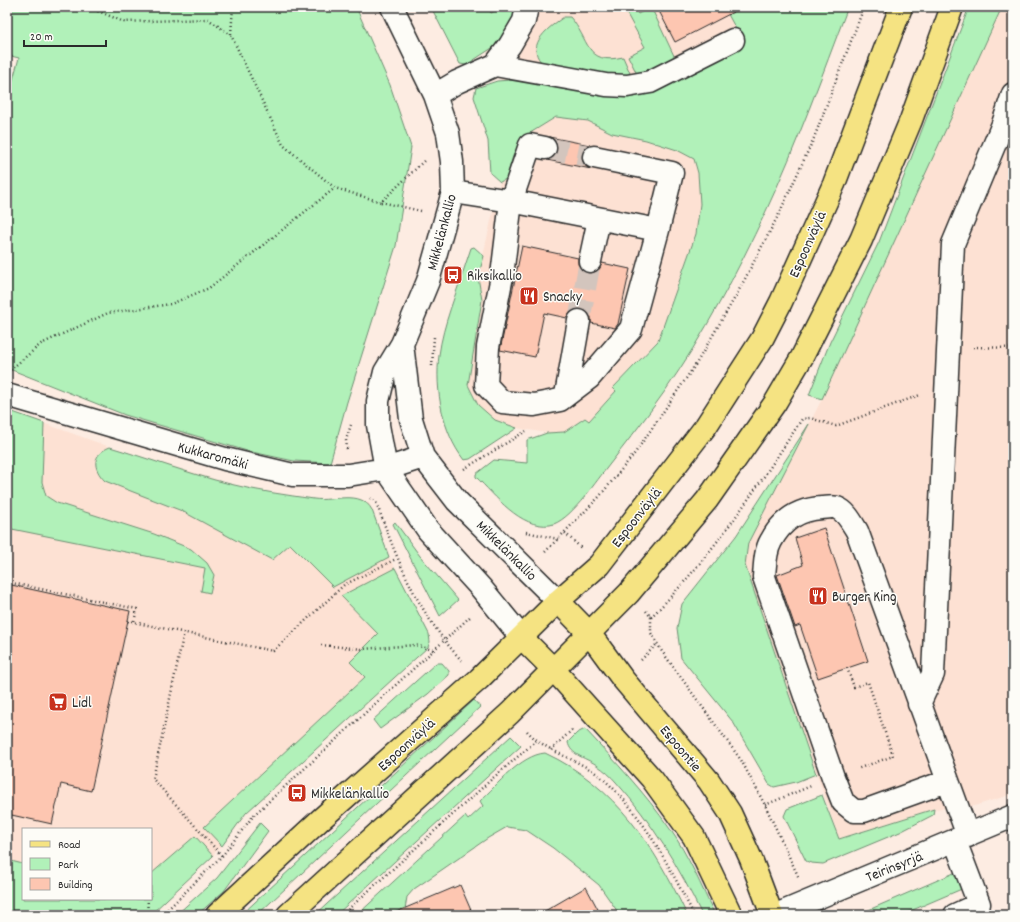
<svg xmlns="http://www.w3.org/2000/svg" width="1020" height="922" viewBox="0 0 1020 922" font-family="Dekko,sans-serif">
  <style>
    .built { fill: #fde1d3; fill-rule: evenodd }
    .green { fill: #b1f1b9; stroke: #6e8e72 }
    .building { fill: #fdc6b1; stroke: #2b2b2b }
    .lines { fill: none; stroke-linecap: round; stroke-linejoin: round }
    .minor-tunnel { stroke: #d3c5bd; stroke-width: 22; stroke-dasharray: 22 11; stroke-linecap: butt }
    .minor-casing { stroke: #2b2b2b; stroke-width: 25 }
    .major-casing { stroke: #2b2b2b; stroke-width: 25 }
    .path { stroke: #2b2b2b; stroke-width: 2.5; stroke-dasharray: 1 3; stroke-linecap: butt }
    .minor { stroke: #fdfcf7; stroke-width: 22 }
    .major { stroke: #f5e382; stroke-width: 22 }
    .labels { text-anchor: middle; stroke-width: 3; stroke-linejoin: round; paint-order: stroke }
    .street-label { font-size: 15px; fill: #2b2b2b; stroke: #fdfcf7 }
    .poi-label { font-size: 15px; fill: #2b2b2b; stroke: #fdfcf7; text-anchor: start }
  </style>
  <rect width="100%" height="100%" fill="#fdece2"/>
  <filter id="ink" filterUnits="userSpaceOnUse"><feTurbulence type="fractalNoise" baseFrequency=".025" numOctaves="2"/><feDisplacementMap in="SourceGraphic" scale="8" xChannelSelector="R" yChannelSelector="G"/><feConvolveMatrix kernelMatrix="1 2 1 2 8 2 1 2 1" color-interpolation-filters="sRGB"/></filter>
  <g filter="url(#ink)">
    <path class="built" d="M466,7H762L739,96L519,117Z
      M1002,7H1013V794L974,806L934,809L839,839L745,565L748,543L822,399Z
      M556,117L588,121L612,133L646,140L677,150L694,159L698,173L700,204L696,234L658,340L613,388L616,391L589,421L585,418L564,432L547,433L517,428L495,420L478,405L468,385L482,300L478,277L500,182L506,179L513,156L522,138Z
      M7,410L110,447L230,484L276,494L321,500L354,498L363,500L369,503L372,510L389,557L429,634L430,642L428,647L246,813L211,858L150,915H7ZM23,829H151V899H23Z"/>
    <path class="green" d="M7,7H356L390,85L411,147L396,246L347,402L330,463L294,461L247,451L125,415L7,368V101L19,58L7,55Z
      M431,7H488L491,13L503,7H514V17L506,39L466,65L460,64Z
      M623,7H634L638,14L651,7L676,60L639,78L628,56L645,47Z
      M724,7H848C822,75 797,145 766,211C737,273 704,335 665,391C646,418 626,443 606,469C594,484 569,522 550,525C520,529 495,495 476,477V474L494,460L527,463V440L547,433L564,432L585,418L589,421L616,391L613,388L658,341L696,234L700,204L698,173L694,159L677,150L646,140L612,133L588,121L556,117L522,138L513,156L506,179L500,182L490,173L488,141L474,97L476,88L497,81L522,79L606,91L743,42Z
      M969,7H1002L822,399L809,395L830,342L879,242Z
      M564,17H570C590,39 585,66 623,57L633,80L541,62C526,44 549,27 564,17Z
      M474,247L484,256L478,277L482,300L468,385L478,405L495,420L517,428L470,459L464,460C442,432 435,390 439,355C443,324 457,292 466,263L471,248Z
      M7,410L44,423L42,482L46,496L57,503L154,534L191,549L207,563L214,575L210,593L201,591L205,568L7,528Z
      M809,424L748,543L745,565L816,774L796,782L774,787L769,784L733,722L681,658L677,628L682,604L736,536Z
      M110,447C150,459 190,474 230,484C257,491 286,495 314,499C333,502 361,489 372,510L389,557L333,587L290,544L272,560L182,511L105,481C92,468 92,454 110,447Z
      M395,522L420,556L458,600L440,616L393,524Z
      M395,568L429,634L430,642L428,647L246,813L222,846L204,827L365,677L350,662L378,634L341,596Z
      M436,663H442L449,671V675L428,694L380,729L373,720Z
      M474,700L480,707L257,915H241Z
      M585,729C615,761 645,793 670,829C689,856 701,886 715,915H702C679,867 652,822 616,782C611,776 604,770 598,766C588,758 570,756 568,742L577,733Z
      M511,736L521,746L336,915H315Z
      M545,753C616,786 655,847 687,915H620L599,885L553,848L526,830L507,827L488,838L414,889L407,897L404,915H357L465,816L468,820L483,806L480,801C497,785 521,755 545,753Z
      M822,795L839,839L934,809L933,815L900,832L823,864L811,863L806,861L784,816L787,809Z
      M260,823L268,831L224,891L197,915H176L217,878Z
      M195,836L213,856L150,915H7V860L23,864V899H151V874Z
      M954,873H958L964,888L901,915H857Z"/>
    <path class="building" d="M657,7H743L675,42Z
      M549,137L590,145L584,149L582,155V161L585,166L591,169L547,160L554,157L557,150V144Z
      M522,246L578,258V264L581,270L588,273H593L599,270L602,263L630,269L618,324L615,328L591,323V317L587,312L581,309H574L570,313L567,318L544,313L535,357L500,350Z
      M824,528L868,661L818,678L800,625L795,627L777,575L803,565L795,538Z
      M7,584L130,611L91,791L61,784L52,824L7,814Z
      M460,885L473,915H389Z
      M586,887L601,915H538Z"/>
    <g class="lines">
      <path class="minor-tunnel" d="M545,148L594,157
        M579,321L590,261"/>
      <defs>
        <path id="minor" d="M392,7L435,95L448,133L452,162L453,192L428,281L402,344L385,372L378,401V425L386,469L428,530L481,588L522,638
          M495,65L606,85L627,86L650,82L733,40
          M1013,94L1003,124L1013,125
          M435,95L457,82L495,65L510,45L524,21L527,7
          M594,157L672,173L658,230
          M453,192L511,201L658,230L631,329L589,378L560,400L534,405L502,402L486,385L488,347L502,276L511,201L530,145L545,148
          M590,261L599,219
          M402,344L411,419L423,457L457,501L558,601
          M7,395L225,459L293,475H348L386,469L423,457
          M566,395L579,321
          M919,704L933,674L953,244L1003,124
          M947,781L864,811H854L843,802L833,777L764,577C765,565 765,551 771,541C782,520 799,509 822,508C826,508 833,506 837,508C846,511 852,523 857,531L968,836
          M955,841L979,904L955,915
          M776,915L1013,816"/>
        <path id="major" d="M558,601L589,633L622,678L709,781L730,813L751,859L772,915
          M522,638L553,669L652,779L694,837L731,915
          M217,915L320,820L479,679L558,601L599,565L706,426L762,339L781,302L834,184L901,7
          M288,915L510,713L629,593L707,500L775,403L802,357L861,240L911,120L952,7"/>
      </defs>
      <use href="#minor" class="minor-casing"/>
      <use href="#major" class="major-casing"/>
      <path class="path" d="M97,7L98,11L124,22L208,19L231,35L283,145L335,188L381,202L426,159
        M637,7L638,9
        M231,34L233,7
        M381,202L421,211
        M973,347L1013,348
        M432,366L434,337
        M10,370L41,344L108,313L171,304L209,288L335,188
        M347,449L346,440L351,425
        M464,469L526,431
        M370,498L376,502C398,562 418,614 463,662
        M526,532L558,539
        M565,533L581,548
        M545,552L599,497L635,453L696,364L737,294L779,214L814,138L864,7
        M7,582L137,609L134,622
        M646,611L651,617V633L661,650L741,760L765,805L799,878
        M651,617C710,559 757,488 802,419L810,418L836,426L920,395
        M128,621L273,651L344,585L396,559
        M184,632L153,779L222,856
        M321,645L362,649L415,645L433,650
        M641,660L658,643
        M847,668L854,687L868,682L893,756L857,769
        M527,731C546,752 575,758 597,774C640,807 670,868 694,915
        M551,750L573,729
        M765,805L811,786
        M147,915L148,899
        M162,915L222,856L254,815L472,615
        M342,915L493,778L536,741"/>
      <use href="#minor" class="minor"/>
      <use href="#major" class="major"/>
    </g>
  </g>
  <defs>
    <symbol id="bus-square" viewBox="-11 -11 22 22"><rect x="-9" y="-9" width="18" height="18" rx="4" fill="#c8321e" stroke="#fdfcf7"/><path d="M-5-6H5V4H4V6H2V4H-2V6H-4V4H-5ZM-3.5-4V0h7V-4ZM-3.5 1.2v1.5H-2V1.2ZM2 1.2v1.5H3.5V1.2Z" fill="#fff"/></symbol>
    <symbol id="restaurant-square" viewBox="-11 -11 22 22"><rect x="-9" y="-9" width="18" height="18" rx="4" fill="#c8321e" stroke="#fdfcf7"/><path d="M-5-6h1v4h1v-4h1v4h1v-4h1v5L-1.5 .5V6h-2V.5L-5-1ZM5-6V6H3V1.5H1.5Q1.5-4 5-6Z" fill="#fff"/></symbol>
    <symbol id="supermarket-square" viewBox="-11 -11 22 22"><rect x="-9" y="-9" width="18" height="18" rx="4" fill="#c8321e" stroke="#fdfcf7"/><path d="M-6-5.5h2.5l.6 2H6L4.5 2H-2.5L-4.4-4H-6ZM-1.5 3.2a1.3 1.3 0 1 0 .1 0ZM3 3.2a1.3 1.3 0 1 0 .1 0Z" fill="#fff"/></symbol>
  </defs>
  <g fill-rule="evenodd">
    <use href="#bus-square" x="442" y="264" width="22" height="22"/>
    <use href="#restaurant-square" x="518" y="285" width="22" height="22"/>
    <use href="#restaurant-square" x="807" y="585" width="22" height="22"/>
    <use href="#supermarket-square" x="47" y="691" width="22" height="22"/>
    <use href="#bus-square" x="286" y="782" width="22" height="22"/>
  </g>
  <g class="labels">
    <g class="street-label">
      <text transform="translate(441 232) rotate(-75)" y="5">Mikkelänkallio</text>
      <text transform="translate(807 244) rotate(-66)" y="5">Espoonväylä</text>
      <text transform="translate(213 455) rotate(15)" y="5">Kukkaromäki</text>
      <text transform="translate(636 517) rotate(-52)" y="5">Espoonväylä</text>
      <text transform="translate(507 550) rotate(45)" y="5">Mikkelänkallio</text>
      <text transform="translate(406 744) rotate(-42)" y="5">Espoonväylä</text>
      <text transform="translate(681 748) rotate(50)" y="5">Espoontie</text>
      <text transform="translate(894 866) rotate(-22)" y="5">Teirinsyrjä</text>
    </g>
    <g class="poi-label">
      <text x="467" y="280">Riksikallio</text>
      <text x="543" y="301">Snacky</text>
      <text x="832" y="601">Burger King</text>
      <text x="72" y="707">Lidl</text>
      <text x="311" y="798">Mikkelänkallio</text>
    </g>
  </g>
  <rect width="1020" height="922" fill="none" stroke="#fdfcf7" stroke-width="24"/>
  <rect x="12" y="12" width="996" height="898" fill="none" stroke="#2b2b2b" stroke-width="1.5" filter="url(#ink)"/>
  <rect x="22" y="828" width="130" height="72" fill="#fdfcf7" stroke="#a9a8a5"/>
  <rect x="30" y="841" width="20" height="6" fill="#f5e382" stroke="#a9a8a5"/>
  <text x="58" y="848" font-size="12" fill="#2b2b2b">Road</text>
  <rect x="30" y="858" width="20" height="12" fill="#b1f1b9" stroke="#a9a8a5"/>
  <text x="58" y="868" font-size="12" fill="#2b2b2b">Park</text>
  <rect x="30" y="878" width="20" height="12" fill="#fdc6b1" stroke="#a9a8a5"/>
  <text x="58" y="888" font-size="12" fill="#2b2b2b">Building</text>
  <path d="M24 40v6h82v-6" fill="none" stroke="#2b2b2b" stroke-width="2"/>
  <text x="30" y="40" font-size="12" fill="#2b2b2b" stroke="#fdfcf7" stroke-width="3" paint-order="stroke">20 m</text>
</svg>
